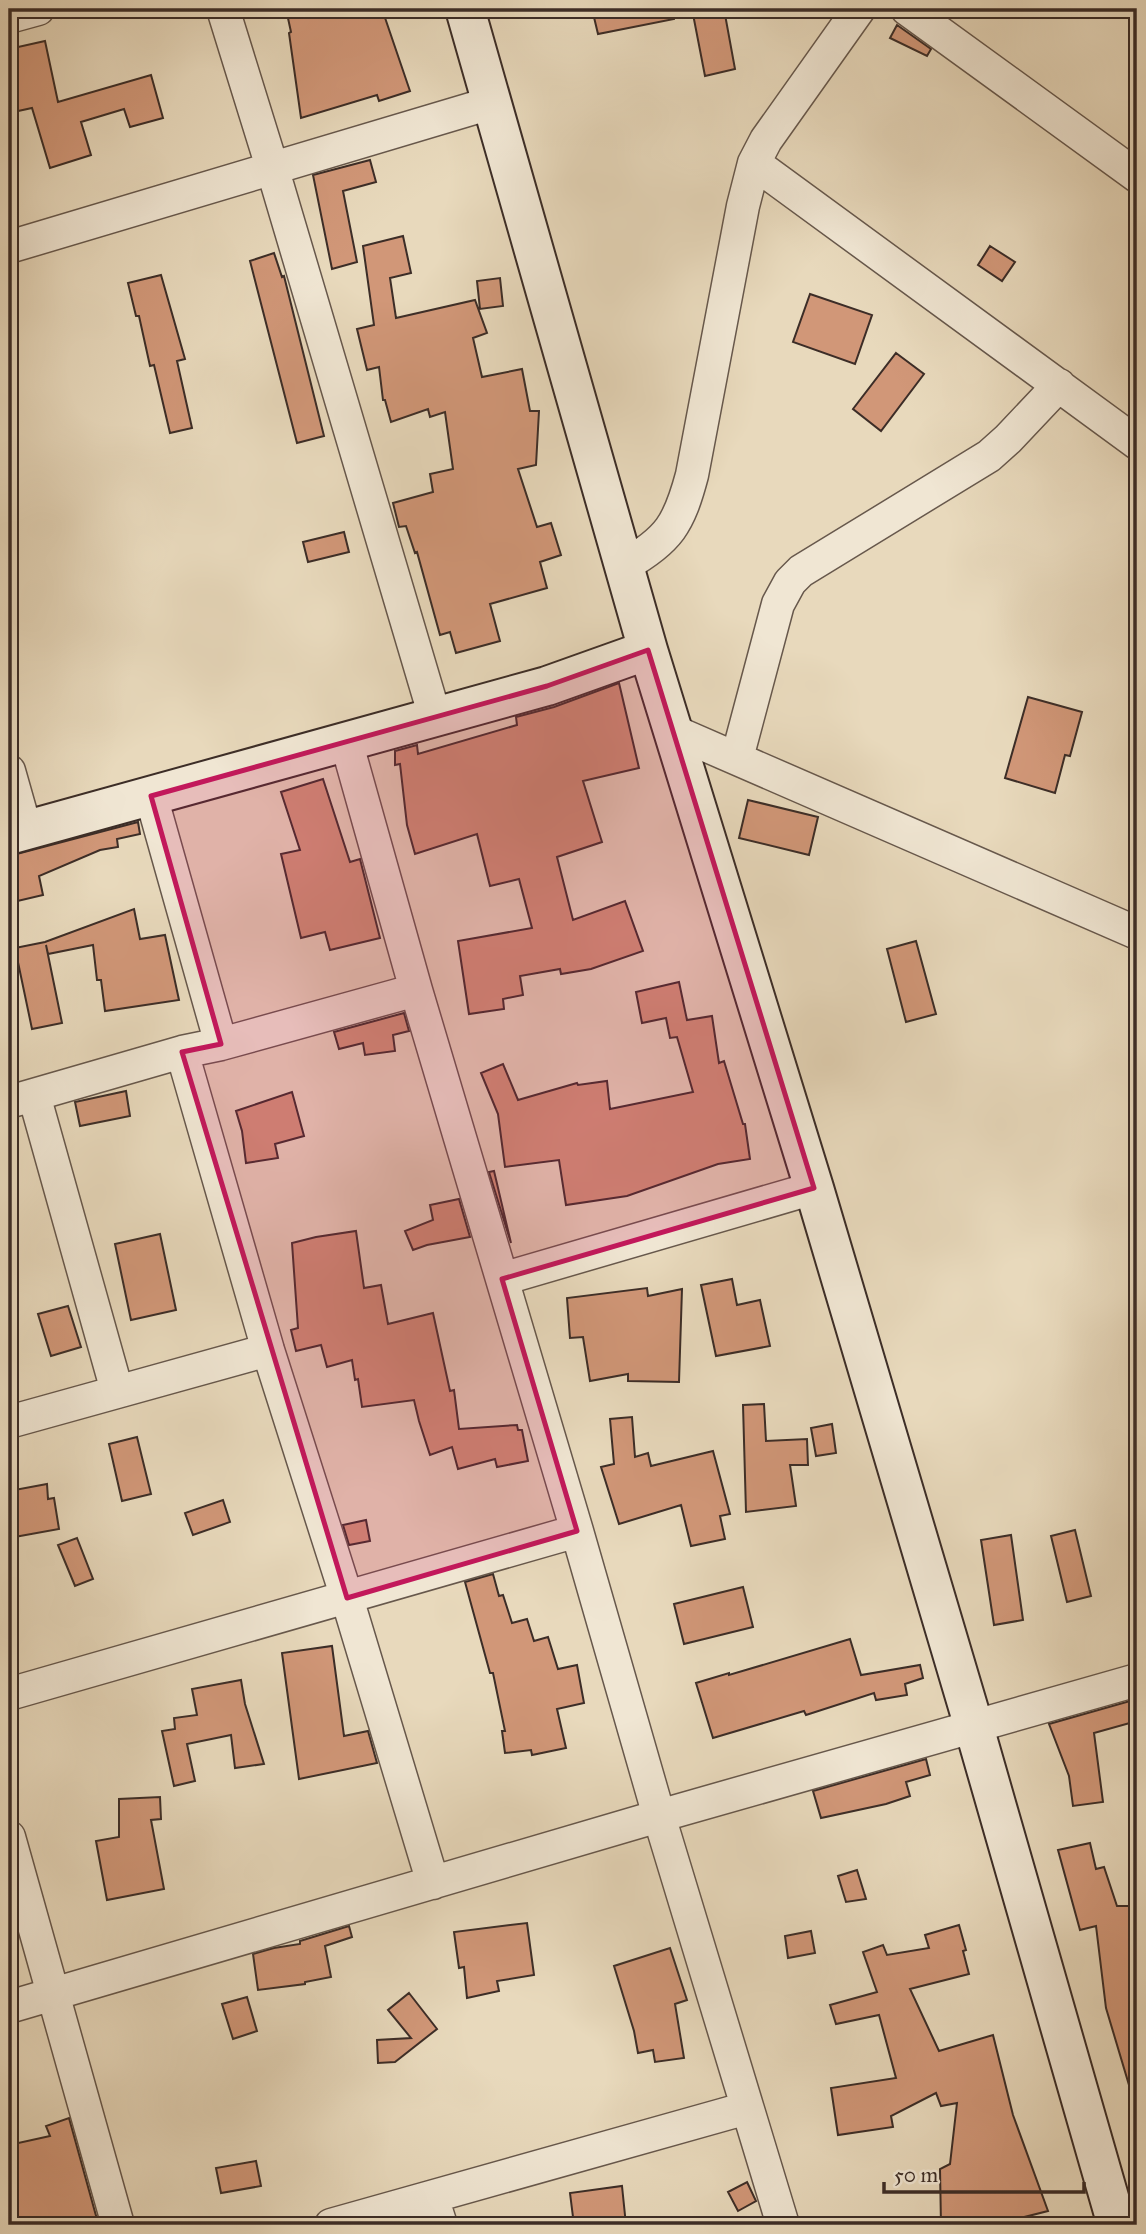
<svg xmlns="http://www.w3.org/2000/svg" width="1146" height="2234" viewBox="0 0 1146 2234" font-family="'IM FELL Great Primer',serif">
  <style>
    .building { fill: #d19778; stroke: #3c2d27; stroke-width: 2 }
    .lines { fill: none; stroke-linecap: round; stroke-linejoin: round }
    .street-casing { stroke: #67584c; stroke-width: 35 }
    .secondary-casing { stroke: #3c2d27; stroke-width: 42 }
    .street { stroke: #f0e6d3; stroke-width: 32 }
    .secondary { stroke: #f0e6d3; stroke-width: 38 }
    .marked { fill: #c2185b; fill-opacity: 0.2; stroke: #c2185b; stroke-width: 5; stroke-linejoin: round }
  </style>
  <rect width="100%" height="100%" fill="#e8d9bc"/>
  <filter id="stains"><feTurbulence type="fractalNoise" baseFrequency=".00286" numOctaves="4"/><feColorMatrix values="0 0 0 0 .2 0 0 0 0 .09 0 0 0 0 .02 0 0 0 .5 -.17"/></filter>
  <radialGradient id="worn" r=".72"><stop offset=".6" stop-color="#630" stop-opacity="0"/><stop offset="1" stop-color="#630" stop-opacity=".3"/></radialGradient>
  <path class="building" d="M286,9H382L410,91L379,101L377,95L301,118L289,33L291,32Z
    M614,9H673L674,19L598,34L593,13Z
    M692,9H724L735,69L705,76Z
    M897,25L931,49L927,56L890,38Z
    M45,41L58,102L151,75L163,118L130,127L124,109L81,122L91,155L50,168L32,108L9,113V49Z
    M370,160L376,182L343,191L357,262L332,269L313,175Z
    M403,236L411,273L390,278L396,318L475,300L487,333L473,338L482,377L522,369L530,411H539L536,465L518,469L537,527L551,523L561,555L540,562L547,588L490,604L500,641L456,653L450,632L440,635L417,552L415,553L406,526L399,527L393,503L433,492L430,474L453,469L445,412L430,417L428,409L391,422L385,400H383L379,367L367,370L357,329L374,325L363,246Z
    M990,246L1015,262L1002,281L978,265Z
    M274,253L282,277L284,276L324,436L297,443L250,261Z
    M161,275L185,359L177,361L192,428L170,433L154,365L150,366L139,316H136L128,283Z
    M500,278L503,306L480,309L477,281Z
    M810,294L872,315L855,364L793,342Z
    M896,353L924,374L881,431L853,409Z
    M344,532L349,552L308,562L303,542Z
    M619,683L639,768L583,781L602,842L557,857L573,920L625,901L643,951L591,969L561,974L560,969L520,976L523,995L503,999L504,1009L469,1014L458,941L532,928L519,879L490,886L477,834L415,854L407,825L400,764L395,765V751L417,745L418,754L517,725L516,717L554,707Z
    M1028,697L1082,712L1070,756L1065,755L1055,793L1005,778Z
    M323,779L350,862L360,859L380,938L330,950L325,932L301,938L281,854L300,850L281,792Z
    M748,800L818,817L809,855L739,838Z
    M138,822L140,834L117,839L118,847L100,850L39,876L43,895L9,903V856Z
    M134,909L140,939L165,935L179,1000L105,1011L101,980H97L93,945L48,954L46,945L62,1023L32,1029L15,948L45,942Z
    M916,941L936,1014L906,1022L887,949Z
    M679,982L687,1020L712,1016L719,1063L724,1061L743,1124H745L750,1159L718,1164L627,1196L566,1205L559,1160L505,1167L498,1114L481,1073L503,1064L518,1100L577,1083L578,1085L607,1081L610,1109L693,1092L677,1037L670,1038L666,1018L642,1023L636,992Z
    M404,1013L409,1031L393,1035L395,1051L365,1055L363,1043L339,1049L334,1032Z
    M126,1091L130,1116L80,1126L75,1102Z
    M292,1092L304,1136L275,1144L278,1158L246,1163L242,1131L236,1111Z
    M494,1171L511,1243L489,1172Z
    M459,1199L470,1237L427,1245L413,1250L405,1231L433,1220L430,1205Z
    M356,1231L364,1288L381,1285L388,1324L433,1313L450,1391L454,1390L459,1429L517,1425L518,1430H522L528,1461L497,1467L495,1459L458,1469L452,1447L430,1455L419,1421L414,1400L362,1407L358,1379L355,1380L352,1360L327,1367L321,1345L296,1351L291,1330L298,1328L292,1243L316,1237Z
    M160,1234L176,1310L131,1320L115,1244Z
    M732,1279L737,1305L760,1300L770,1346L716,1356L701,1285Z
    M647,1288L648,1296L682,1289L679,1382L628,1381V1374L590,1381L583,1337L570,1338L567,1298Z
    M68,1306L81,1347L51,1356L38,1314Z
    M764,1404L766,1441L807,1439L808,1465H790L796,1506L746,1512L743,1405Z
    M632,1417L635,1457L648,1453L651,1466L713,1451L730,1514L720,1516L725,1539L691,1546L681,1505L619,1524L601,1467L614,1464L610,1419Z
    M832,1424L836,1453L816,1456L811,1428Z
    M137,1437L151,1494L122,1501L109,1444Z
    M47,1484L48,1499L54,1498L59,1529L9,1538V1491Z
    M223,1500L230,1522L193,1535L185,1513Z
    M366,1520L370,1541L349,1545L343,1525Z
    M1075,1530L1091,1596L1067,1602L1051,1536Z
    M1011,1535L1023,1620L994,1625L981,1540Z
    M77,1538L93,1579L75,1586L58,1545Z
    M493,1574L499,1596L503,1595L512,1623L527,1619L534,1641L548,1637L558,1669L577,1665L584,1703L557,1709L566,1748L532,1755L531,1750L505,1753L502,1731H505L493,1673H490L465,1582Z
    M743,1587L753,1627L684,1644L674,1604Z
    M850,1639L861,1675L920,1665L923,1678L905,1684L907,1695L876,1700L874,1693L806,1715L804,1711L713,1738L696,1683L729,1673V1675Z
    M332,1646L344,1736L368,1731L377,1763L299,1779L282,1653Z
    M241,1680L245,1704L264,1764L235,1768L231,1735L187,1744L195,1781L174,1786L162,1731L175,1729L174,1718L197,1715L192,1689Z
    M1137,1699V1721L1094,1733L1103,1802L1073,1806L1069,1776L1049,1724Z
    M926,1759L930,1775L906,1782L910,1796L886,1804L821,1818L813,1791Z
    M160,1797L161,1819L151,1820L164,1889L107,1900L96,1841L119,1837V1799Z
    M1090,1843L1096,1869L1104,1867L1117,1906H1137V2094L1132,2095L1106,2008L1096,1926L1080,1930L1058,1850Z
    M857,1870L866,1899L846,1902L838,1876Z
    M527,1923L534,1975L497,1981L499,1991L467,1998L464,1967L459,1968L454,1932Z
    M959,1925L966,1950L963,1951L969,1974L910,1989L939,2051L993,2035L1013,2115L1048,2211L993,2225H941L940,2169L950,2164L957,2103L941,2106L936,2093L891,2116L893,2127L838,2135L831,2088L896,2078L879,2015L836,2024L830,2005L877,1992L863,1952L883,1945L887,1955L929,1948L925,1935Z
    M349,1926L352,1937L325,1946L331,1977L305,1982V1984L258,1990L253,1954L274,1948L300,1944V1941Z
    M811,1931L815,1953L788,1958L785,1936Z
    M670,1948L687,2000L675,2004L684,2058L655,2062L653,2050L638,2053L634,2031L614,1966Z
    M409,1993L437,2029L395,2062L378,2063L377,2040L411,2038L388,2010Z
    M247,1997L257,2031L233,2039L222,2004Z
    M69,2118L98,2223L80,2225H9V2145L50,2136L46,2126Z
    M256,2161L261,2186L221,2193L216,2168Z
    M747,2182L756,2201L738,2211L728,2192Z
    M622,2186L626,2225H574L570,2193Z"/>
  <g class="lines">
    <defs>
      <path id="street" d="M223,9L272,167L435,717
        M907,9L1137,176
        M9,17L38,9
        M754,163L1137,443
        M9,247L491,103
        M625,565C669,540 679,524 692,475L743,206L754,163L766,140L859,9
        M673,731L1137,933
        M346,741L416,990L577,1531L659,1816L783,2225
        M737,758L778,604L790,582L801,571L989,456L1008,439L1059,385
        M9,771L26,831
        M151,796L221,1044
        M182,1052L268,1350L347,1598L433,1883
        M34,1095L117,1391
        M9,1102L182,1052L221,1044L416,990
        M502,1279L814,1188
        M9,1422L268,1350
        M9,1694L577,1531
        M9,1837L118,2225
        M9,2007L659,1816L1137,1680
        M432,2197L441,2225
        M331,2225L747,2108"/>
      <path id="secondary" d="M465,9L648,650L814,1188L974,1727L1117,2225
        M9,835L547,686L648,650"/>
    </defs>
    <use href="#street" class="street-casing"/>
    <use href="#secondary" class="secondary-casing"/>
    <use href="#street" class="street"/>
    <use href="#secondary" class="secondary"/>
  </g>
  <path class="marked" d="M648,650L814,1188L502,1279L577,1531L347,1598L182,1052L221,1044L151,796L547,686Z"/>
  <rect width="1146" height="2234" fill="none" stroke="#e8d9bc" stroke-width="35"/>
  <rect x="10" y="10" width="1125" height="2213" fill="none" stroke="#3c2d27" stroke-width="3.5"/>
  <rect x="18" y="18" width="1111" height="2199" fill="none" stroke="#3c2d27" stroke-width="2"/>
  <path d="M884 2182v10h200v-10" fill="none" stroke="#3c2d27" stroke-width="3.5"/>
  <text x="894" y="2182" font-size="21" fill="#3c2d27" stroke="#f0e6d3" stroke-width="5" paint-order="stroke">50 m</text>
  <rect width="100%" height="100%" filter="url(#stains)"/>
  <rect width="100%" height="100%" fill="url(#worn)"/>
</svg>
